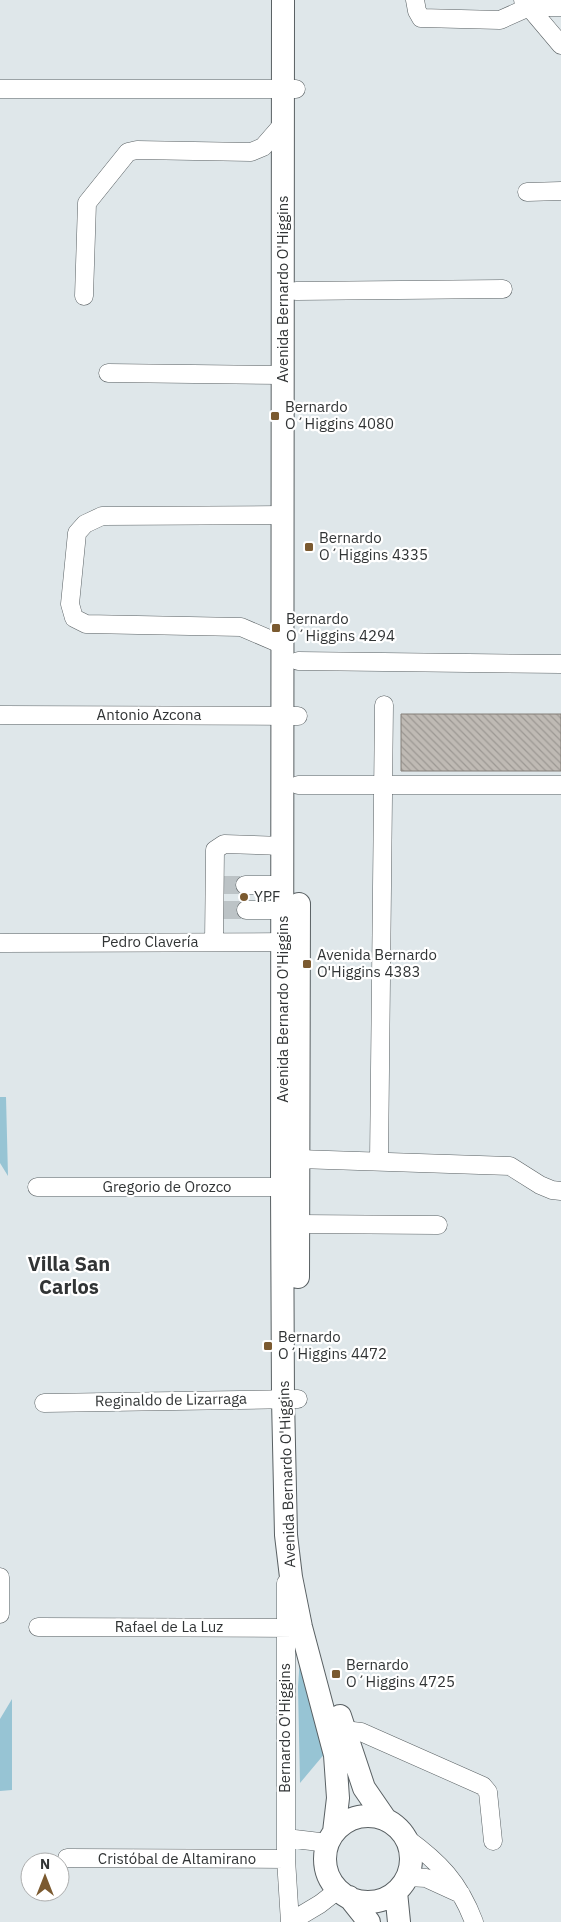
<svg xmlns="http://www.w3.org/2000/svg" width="561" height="1922" viewBox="0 0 561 1922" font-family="'IBM Plex Sans',sans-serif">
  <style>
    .park { fill: #97c4d4 }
    .building { fill: url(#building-back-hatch); stroke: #837e79 }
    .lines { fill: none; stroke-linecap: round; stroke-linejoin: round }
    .minor-tunnel { stroke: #bcc3c6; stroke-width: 18; stroke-dasharray: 18 9; stroke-linecap: butt }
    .minor-casing { stroke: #596063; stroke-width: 19 }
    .major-casing { stroke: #596063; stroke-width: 24 }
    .minor { stroke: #fff; stroke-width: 18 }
    .major { stroke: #fff; stroke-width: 22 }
    .poi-dot { fill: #7b5a30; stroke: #fff; stroke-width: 2 }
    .labels { text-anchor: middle; stroke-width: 4.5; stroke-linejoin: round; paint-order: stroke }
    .street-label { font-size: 15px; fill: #313435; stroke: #fff }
    .poi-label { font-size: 15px; fill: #313435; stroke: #fff; text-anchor: start }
    .district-label { font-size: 20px; font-weight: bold; fill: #313435; stroke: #fff }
  </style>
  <defs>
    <pattern id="building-back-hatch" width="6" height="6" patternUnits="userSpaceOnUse" patternTransform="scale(1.25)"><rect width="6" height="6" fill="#bfbab4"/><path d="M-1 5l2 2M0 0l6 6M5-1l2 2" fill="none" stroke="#9c9893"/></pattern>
  </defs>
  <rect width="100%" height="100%" fill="#dfe7ea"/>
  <path class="park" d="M0,1097H6L8,1176L0,1163Z
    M300,1657L326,1752L300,1783L298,1687Z
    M12,1699V1790L0,1791V1719Z"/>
  <path class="building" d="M401,714H561V771H401Z"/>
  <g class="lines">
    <path class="minor-tunnel" d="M222,885H245
      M223,910H246"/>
    <defs>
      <path id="minor" d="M415,0L417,11L421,18L500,20L529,7H561
        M523,0L561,45
        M0,89H296
        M527,192L561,191
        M296,291L503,289
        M84,296L87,203L128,152L137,150L251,152L263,147L283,124
        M108,373L283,375
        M283,515L102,516L85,524L77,533L70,604L74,618L86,624L241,627L283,645
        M298,661L561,664
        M0,715L298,716
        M298,785H561
        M245,885H283
        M246,910H284
        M214,942L215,850L224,844L283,846
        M0,943L294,942
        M298,1159L510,1166L540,1185L552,1190L561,1191
        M379,1161L384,705
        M37,1187H293
        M298,1224L438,1225
        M44,1403L298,1399
        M0,1577V1614
        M286,1583V1859L290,1922
        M38,1627L295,1628
        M334,1732L344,1730L361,1732L483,1786L488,1792L493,1841
        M286,1838L328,1843
        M406,1838C439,1862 459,1882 474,1922
        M67,1858L286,1859
        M407,1877L426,1878L461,1894
        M290,1922L320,1904L338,1890"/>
      <path id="major" d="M283,0L282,1187L283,1399L286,1535L291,1577L301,1627L335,1755L338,1798L334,1832
        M298,1277L299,904
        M340,1716L364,1788L386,1820
        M325 1859a43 43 0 1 1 86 0a43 43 0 1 1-86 0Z
        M396,1892L399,1922
        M349,1897L369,1922"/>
    </defs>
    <use href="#minor" class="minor-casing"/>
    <use href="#major" class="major-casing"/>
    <use href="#minor" class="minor"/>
    <use href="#major" class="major"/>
  </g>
  <g class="poi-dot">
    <rect x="270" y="411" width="10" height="10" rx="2.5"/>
    <rect x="304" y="542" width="10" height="10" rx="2.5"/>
    <rect x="271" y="623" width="10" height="10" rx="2.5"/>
    <circle cx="244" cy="897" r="5"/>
    <rect x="302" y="959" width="10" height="10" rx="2.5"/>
    <rect x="263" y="1341" width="10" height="10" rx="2.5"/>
    <rect x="331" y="1669" width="10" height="10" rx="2.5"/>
  </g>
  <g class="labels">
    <g class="street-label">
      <text transform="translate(283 289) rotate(-90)" y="5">Avenida Bernardo O'Higgins</text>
      <text x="149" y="720">Antonio Azcona</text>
      <text x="150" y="947">Pedro Clavería</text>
      <text transform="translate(283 1009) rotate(-90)" y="5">Avenida Bernardo O'Higgins</text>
      <text x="167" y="1192">Gregorio de Orozco</text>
      <text transform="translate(171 1400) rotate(-1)" y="5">Reginaldo de Lizarraga</text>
      <text transform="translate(287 1474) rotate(-92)" y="5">Avenida Bernardo O'Higgins</text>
      <text x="169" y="1632">Rafael de La Luz</text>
      <text transform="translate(285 1728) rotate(-90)" y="5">Bernardo O'Higgins</text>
      <text x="177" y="1864">Cristóbal de Altamirano</text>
    </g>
    <g class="poi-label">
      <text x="285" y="412">Bernardo<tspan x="285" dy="17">O´Higgins 4080</tspan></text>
      <text x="319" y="543">Bernardo<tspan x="319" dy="17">O´Higgins 4335</tspan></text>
      <text x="286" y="624">Bernardo<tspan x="286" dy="17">O´Higgins 4294</tspan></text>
      <text x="254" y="902">YPF</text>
      <text x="317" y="960">Avenida Bernardo<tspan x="317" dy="17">O'Higgins 4383</tspan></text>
      <text x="278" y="1342">Bernardo<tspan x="278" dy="17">O´Higgins 4472</tspan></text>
      <text x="346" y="1670">Bernardo<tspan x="346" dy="17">O´Higgins 4725</tspan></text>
    </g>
    <g class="district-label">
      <text x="69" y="1271">Villa San<tspan x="69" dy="23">Carlos</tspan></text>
    </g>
  </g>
  <g transform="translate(45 1877)"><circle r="24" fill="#ffffff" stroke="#adaeae"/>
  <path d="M0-4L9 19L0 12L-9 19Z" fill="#7b5a30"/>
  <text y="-8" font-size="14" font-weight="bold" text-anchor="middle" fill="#313435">N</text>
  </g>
</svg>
